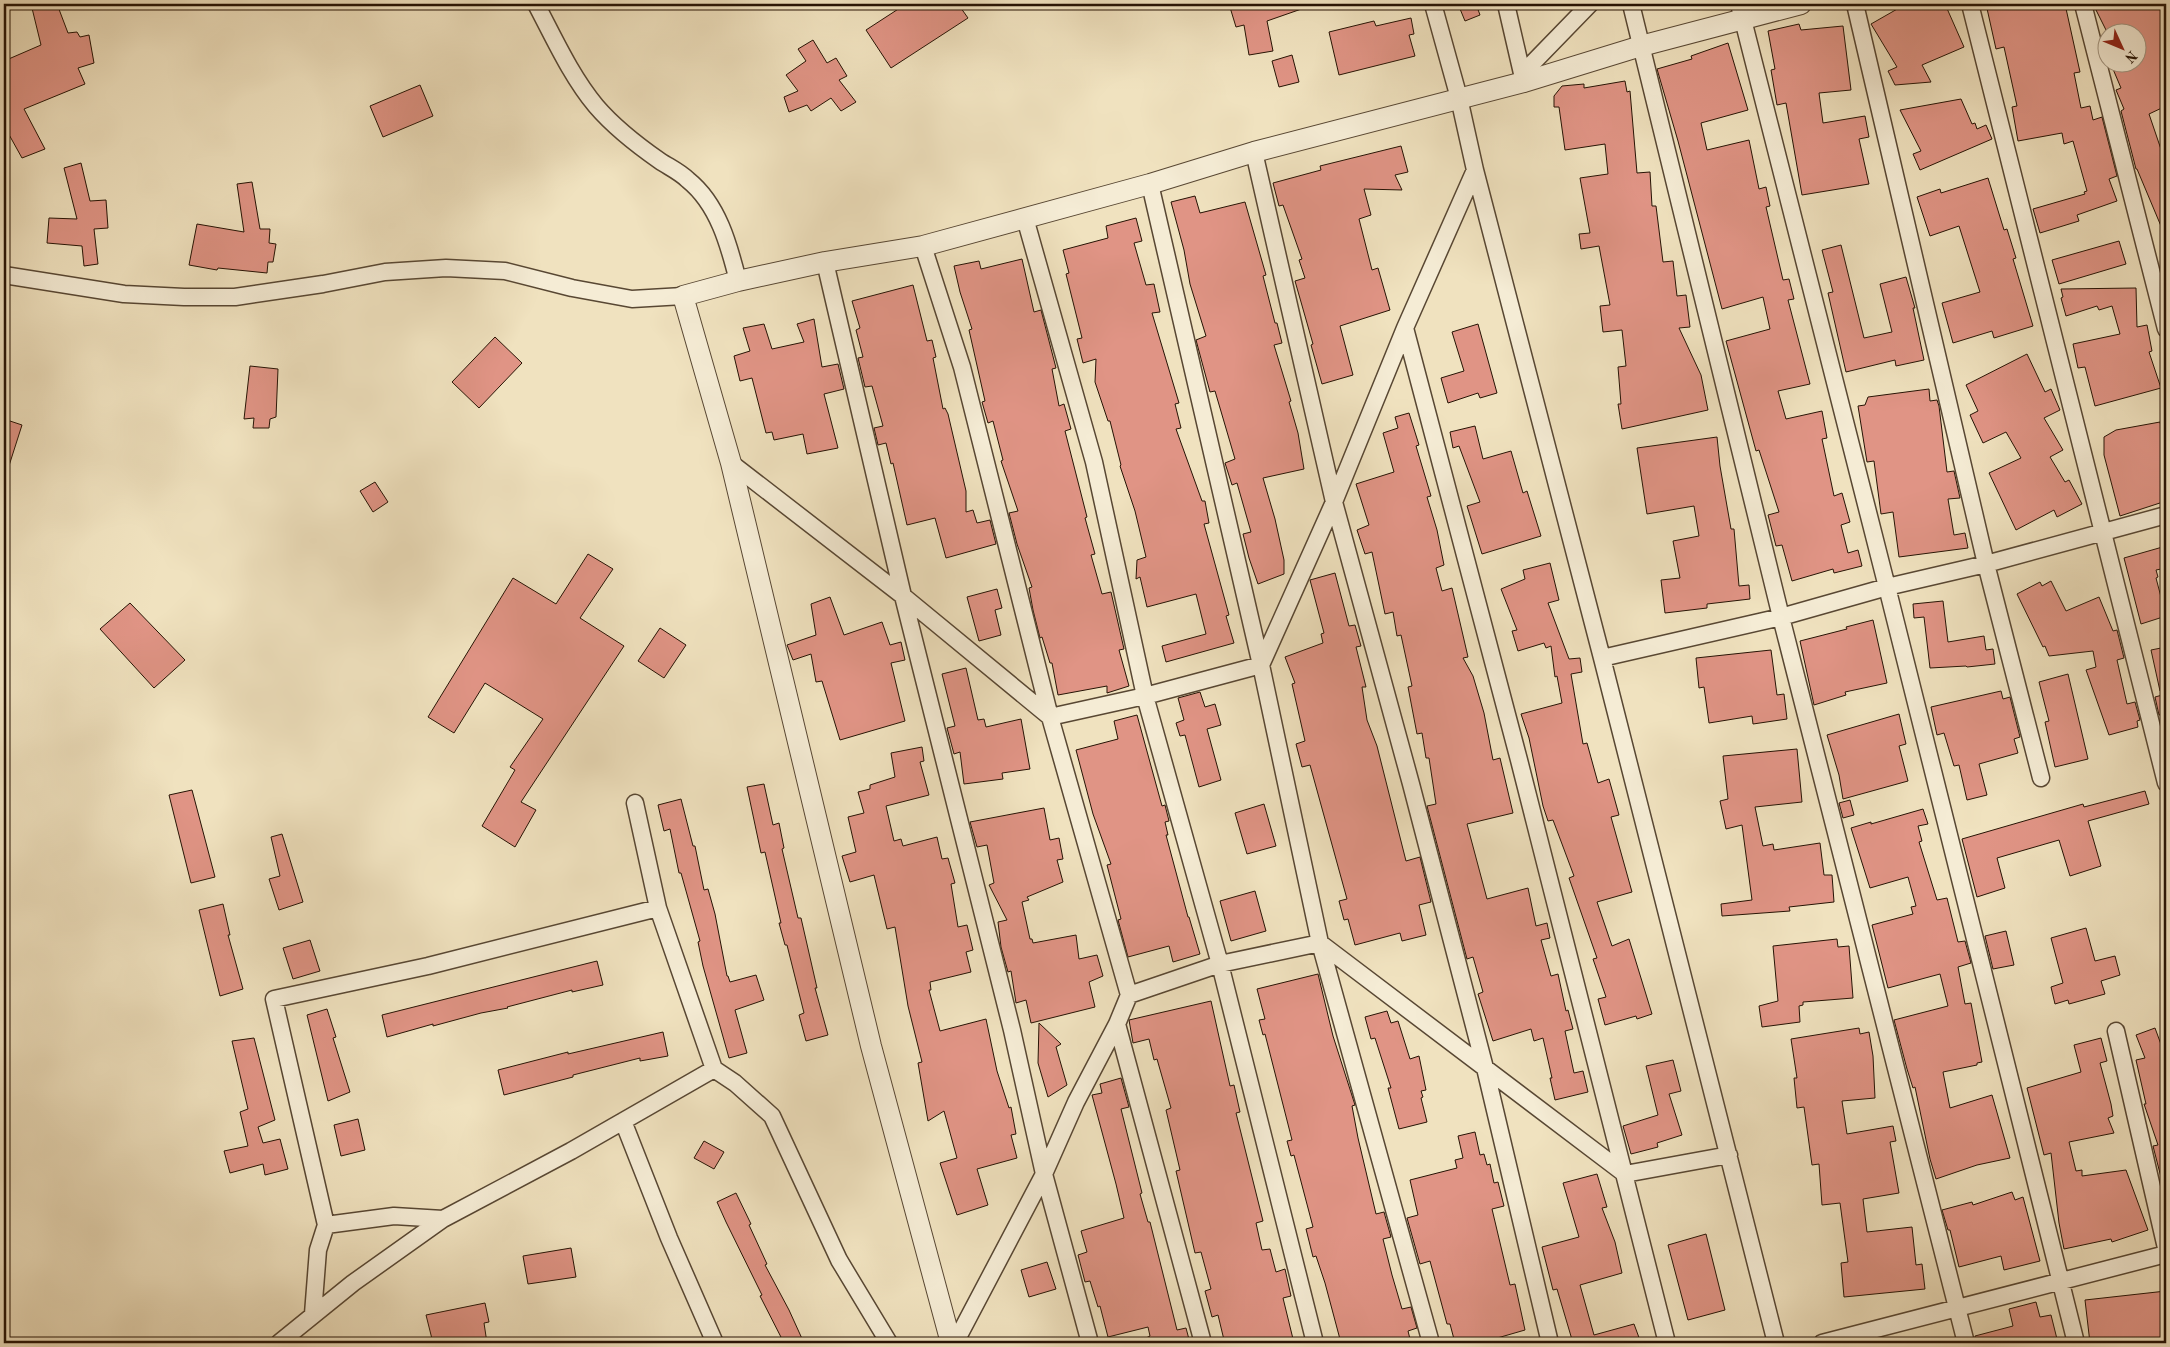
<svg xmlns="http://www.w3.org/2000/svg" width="2170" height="1347" viewBox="0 0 2170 1347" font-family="'Old Standard TT',serif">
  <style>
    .building { fill: #e09485; stroke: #261304 }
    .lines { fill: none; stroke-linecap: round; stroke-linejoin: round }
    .minor-casing { stroke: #584733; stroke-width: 19 }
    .tertiary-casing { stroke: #584733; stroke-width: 22 }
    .minor { stroke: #f5ecd5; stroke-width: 16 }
    .tertiary { stroke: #f5ecd5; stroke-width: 20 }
  </style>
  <rect width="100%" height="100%" fill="#f0e2bf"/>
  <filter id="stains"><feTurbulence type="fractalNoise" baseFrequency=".004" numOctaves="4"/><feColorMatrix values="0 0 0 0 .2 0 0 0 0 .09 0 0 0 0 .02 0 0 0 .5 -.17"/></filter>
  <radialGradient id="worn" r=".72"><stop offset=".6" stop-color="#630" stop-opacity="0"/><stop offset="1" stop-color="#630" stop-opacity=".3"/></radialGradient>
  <path class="building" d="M31,4H57L68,33L77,32L80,37L89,35L94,63L78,68L85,84L24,109L45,149L22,158L7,131L9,130L4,116V61L41,45Z
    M906,4H958L968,18L891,68L866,30Z
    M1229,4H1310V6L1267,21L1273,51L1249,55L1244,25L1236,27Z
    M1458,4H1476L1480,15L1465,21Z
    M1906,4H1945L1964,47L1922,65L1931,82L1895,85L1888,71L1897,67L1871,24Z
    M1986,4H2065L2080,72L2074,73L2081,108L2090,106L2093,120L2102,117L2117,176L2109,179L2117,201L2077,215L2079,221L2040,233L2033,209L2085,194L2084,192L2087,191L2073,141L2064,144L2062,133L2018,141L2012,107L2017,106L2004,47L1996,49Z
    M2093,4H2166V106L2149,114L2166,164V238L2137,169H2136L2121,111L2124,109L2116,90L2121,88L2110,62H2138V32H2107Z
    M1411,18L1414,34L1409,35L1415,56L1339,75L1329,32L1374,21L1376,26Z
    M1799,24L1801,30L1843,26L1851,90L1819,93L1823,123L1865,116L1869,137L1859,139L1869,184L1802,195L1786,103L1777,105L1771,70L1775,69L1768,31Z
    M813,40L827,63L836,58L847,76L839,80L856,102L841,111L831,98L811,111L807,105L789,112L784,97L798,91L786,75L806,61L798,49Z
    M1728,43L1748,110L1701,123L1707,150L1749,140L1759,189L1766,187L1770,206L1766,207L1783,280L1789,279L1794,299L1788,300L1810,384L1778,391L1786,419L1822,411L1827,438L1822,439L1834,496L1842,493L1850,522L1841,525L1848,553L1858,550L1862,566L1834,573L1833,569L1792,581L1782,545L1776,546L1768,515L1779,512L1759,450L1756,451L1726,341L1770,329L1763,297L1722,309L1678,141L1657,69L1692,59L1691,56Z
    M1292,55L1299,82L1279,87L1272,61Z
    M1625,81L1627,92L1630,91L1637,173L1650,172L1652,206H1656L1663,262L1673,261L1677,296L1686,295L1690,327L1679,328L1701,375L1708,410L1622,429L1618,404H1621L1618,367L1626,366L1622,330L1603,332L1600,306L1610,305L1599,246L1581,249L1579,234L1590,233L1580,178L1608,174L1605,144L1565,150L1559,107H1554V96L1562,86L1584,84V88Z
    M420,85L433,116L383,137L370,106Z
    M1961,99L1972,124L1975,123L1977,129L1986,125L1992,139L1920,170L1913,154L1921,151L1900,110Z
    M1401,146L1408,172L1395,175L1402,190L1364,189L1371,215L1359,219L1372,270L1378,268L1390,310L1340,326L1353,375L1322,384L1311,345L1313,344L1295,281L1305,278L1299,260L1302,259L1283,205L1279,206L1273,183L1321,170L1320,166Z
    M81,163L90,201L106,200L108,228L94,229L98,264L84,266L82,246L47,243L49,218L77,219L64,168Z
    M1988,178L2004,230L2007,229L2016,258L2013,259L2033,326L1994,338L1992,331L1953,343L1942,303L1980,292L1959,226L1930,236L1917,197L1940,189L1941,193Z
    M252,182L260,229H270L269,243L276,244L273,262H268L267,273L218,268L217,270L189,265L197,224L244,232L237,184Z
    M1195,196L1200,213L1245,202L1266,275L1263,276L1275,323H1277L1282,343L1274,345L1291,401L1289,402L1298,433L1304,469L1263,478L1275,519L1284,560V574L1258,584L1249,558L1243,534L1251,532L1237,483L1232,485L1225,463L1235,459L1215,391L1210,392L1196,340L1206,336L1190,284L1184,250L1171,202Z
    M1136,218L1142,241L1134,243L1146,285L1154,284L1160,312L1152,313L1179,403L1175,404L1181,428L1176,429L1202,501H1205L1209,523L1204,524L1229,615L1226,616L1234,643L1166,662L1162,646L1206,634L1196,594L1147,607L1140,577L1136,579L1137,560L1146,557L1135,511L1120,466L1121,465L1110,421H1108L1095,382L1096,359L1083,363L1077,339L1082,338L1066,274L1069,273L1063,250L1108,238L1106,226Z
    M2119,241L2126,264L2059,284L2052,260Z
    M1841,245L1864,338L1892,332L1880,284L1906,277L1915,308H1913L1924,360L1896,366L1895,360L1846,372L1828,293L1833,292L1822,250Z
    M1022,259L1034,312L1041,310L1056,368L1052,369L1059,406L1064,404L1071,429L1065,431L1087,517L1085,518L1095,554L1091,555L1102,594L1111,592L1124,649L1119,650L1129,686L1107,693V686L1058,695L1052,663H1050L1042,637L1040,638L1033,610L1029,588L1032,587L1017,544L1009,513L1018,511L1001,461L1003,460L993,421L988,423L982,402L985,401L969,330L972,329L960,292L954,266L979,261L981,269Z
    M913,285L927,341L932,340L936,357L933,358L943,409L945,408L948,414L966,491V512L973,510L977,523L990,520L996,544L946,558L935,518L907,525L893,463L891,464L886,443L878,445L874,428L883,426L872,386L865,387L858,358L863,357L856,330L860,328L852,301Z
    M2136,288L2137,327L2147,325L2152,351L2149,352L2161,388L2095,406L2085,367L2078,368L2073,344L2120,334L2112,306L2099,310L2097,306L2066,316L2061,298L2063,297L2061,289Z
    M814,319L822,367L838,364L844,389L824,394L838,448L807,454L803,434L774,440L772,432L766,433L752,378L740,381L734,356L750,351L743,328L764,324L772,349L804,342L797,324Z
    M1478,324L1497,393L1480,398L1478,393L1448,403L1441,378L1464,371L1452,332Z
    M495,337L522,363L479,408L452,382Z
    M2027,354L2045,392L2051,389L2060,410L2044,418L2063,450L2050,457L2065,482L2069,480L2082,504L2057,517L2054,510L2016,530L1989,473L2021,458L2006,432L1983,443L1970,415L1978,411L1966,385Z
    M250,366L278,369L276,417L270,419L269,428H253L254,418L244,419Z
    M1929,389L1930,401L1937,400L1939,406L1947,472L1954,471L1960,498L1948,499L1954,535L1965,533L1968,548L1899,557L1893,512L1881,514L1874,461L1867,462L1858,406L1865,405L1868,397Z
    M1409,413L1419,445L1416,446L1431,496L1427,497L1437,530L1444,565L1436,568L1442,591L1452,588L1468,657L1463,658L1473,676L1484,713L1493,760L1500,758L1513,813L1467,824L1487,899L1528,888L1536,926L1547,923L1550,938L1541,940L1551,976L1558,974L1566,1011L1568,1010L1573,1029L1565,1031L1574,1073L1583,1071L1588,1092L1555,1100L1550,1078H1552L1543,1038L1534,1041L1531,1029L1493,1041L1478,994L1483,992L1473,957L1467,959L1427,806L1436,804L1429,758H1426L1422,733L1417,734L1408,687L1412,686L1401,635L1397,636L1393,612L1385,614L1372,552L1365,554L1357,530L1369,525L1356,484L1394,472L1383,433L1398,428L1395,417Z
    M4,419L22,425L7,472L4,471Z
    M2160,422L2162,430L2166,429V501L2120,516L2104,455V437L2116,430Z
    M1475,426L1483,459L1511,451L1523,493L1527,491L1541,536L1482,554L1467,506L1480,502L1459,446L1453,448L1450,432Z
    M1717,437L1720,466L1731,529H1734L1739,586L1749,585L1750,599L1707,604V608L1665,613L1661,580L1680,578L1673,541L1699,536L1694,506L1647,514L1637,448Z
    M375,482L388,502L373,512L360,491Z
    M2166,546V568L2156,570L2158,577L2156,578L2166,616L2141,624L2124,558Z
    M588,554L613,569L580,618L624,646L521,802L536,810L515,847L482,826L515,770L510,767L543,719L485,683L454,733L428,717L513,578L556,604Z
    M1550,563L1559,600L1548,603L1569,659L1580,658L1582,672L1571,674L1583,744L1587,743L1598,783L1609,779L1619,815L1611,817L1632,892L1597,902L1612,946L1629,939L1652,1014L1637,1019L1636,1016L1605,1025L1598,999L1606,997L1593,959L1597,958L1569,878L1574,876L1553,820L1548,821L1543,806L1529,738L1521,714L1562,703L1557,676L1555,677L1551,646L1546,648L1544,643L1518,651L1512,631L1517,630L1501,589L1525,579L1523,570Z
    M1335,573L1349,626L1355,625L1361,646L1356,647L1366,687H1362L1367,720L1377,746L1406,861L1420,857L1431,902L1419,905L1426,935L1402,941L1400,933L1355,945L1348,919L1344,920L1339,901L1347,899L1310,765L1302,767L1296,744L1305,741L1292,684L1295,683L1285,657L1323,643L1321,634L1324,633L1310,580Z
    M2051,581L2066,611L2099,597L2113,631L2117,630L2124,658L2117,660L2127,704L2135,702L2140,720L2137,721L2138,727L2109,735L2086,670L2096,667L2093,651L2049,656L2045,646L2043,647L2017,594L2040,582L2042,586Z
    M997,589L1002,608L995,610L1001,635L979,641L967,597Z
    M830,597L844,635L882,622L890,645L901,642L905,660L891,663L905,721L840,740L822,681L816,682L811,654L793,660L787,645L816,635L811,604Z
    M1943,601L1948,642L1984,636L1986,650L1993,649L1995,664L1967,667L1966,666L1930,668L1924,617L1914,618L1913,604Z
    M130,603L185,660L154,688L100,629Z
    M1873,620L1887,683L1845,692L1846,695L1814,705L1800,641L1847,629L1846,627Z
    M660,628L686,645L664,678L638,661Z
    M2166,647V691H2160L2151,650Z
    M1771,650L1777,695L1784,694L1787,719L1753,724L1752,716L1709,723L1704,687L1699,688L1696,658Z
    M966,668L978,720L984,719L986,727L1021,719L1030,769L1002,773L1003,779L964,784L960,752L954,754L947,728L955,726L942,674Z
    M2068,674L2088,759L2055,767L2045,722L2049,721L2039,682Z
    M2001,691L2003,699L2010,697L2020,737L2014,739L2018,753L1979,764L1987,795L1967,800L1959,765L1954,766L1944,733L1937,735L1931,707Z
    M1200,692L1205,707L1215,704L1221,725L1207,729L1221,780L1199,787L1185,735L1180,736L1176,723L1184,720L1178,698Z
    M2166,694V714L2159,715L2155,697Z
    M1899,714L1906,744L1899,746L1908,781L1843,799L1839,775L1827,735Z
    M1137,715L1162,806L1165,805L1169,821L1165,822L1168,835H1166L1188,917H1189L1200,954L1173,962L1169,946L1128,957L1118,920L1121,919L1107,865L1111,864L1093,814L1076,750L1118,739L1114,721Z
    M922,747L924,761L920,762L929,795L886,806L894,841L901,839L903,846L937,837L942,859L948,858L955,883L951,884L958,927L967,925L973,950L966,952L971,972L930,982L931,990H929L940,1031L986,1019L997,1071L1009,1108L1011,1107L1016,1134L1011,1135L1017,1158L977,1169L988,1205L957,1215L940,1163L957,1158L944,1111L928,1121L918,1063L922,1062L908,1006L895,927L887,929L874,875L850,882L842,856L856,852L848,817L864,813L858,792L870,789V785L895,777L891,753Z
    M1797,749L1802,802L1755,807L1763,846L1773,844L1774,850L1820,843L1824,875H1832L1834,902L1789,907L1790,911L1722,916L1721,904L1752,900L1742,825L1726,829L1720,801L1728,799L1723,756Z
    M764,784L773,825L779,823L784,848L782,849L798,918H801L817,988H815L828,1035L806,1041L799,1015L804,1013L787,945H785L779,923H781L765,852L761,853L747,787Z
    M192,790L215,877L191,883L169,795Z
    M2145,791L2149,804L2088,821L2101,866L2070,876L2059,840L1997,858L2005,888L1977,897L1962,839L2083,804L2084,807Z
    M681,799L693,846H695L704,890L708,889L715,914L727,976H728L730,982L756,975L764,1000L735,1010L747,1053L729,1058L703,966L698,942L700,941L681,873H679L670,829L664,831L658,805Z
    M1850,800L1854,815L1843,818L1839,803Z
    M1264,804L1276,846L1247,854L1235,813Z
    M1044,808L1050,840L1059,838L1063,859L1057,860L1063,882L1027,897L1029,900L1022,902L1030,939H1032L1033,943L1076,935L1079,959L1097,955L1103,976L1089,982L1095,1007L1031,1023L1026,1000L1016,1003L1011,971L1008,972L1001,947L998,922L1007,920L989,885L994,883L987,845L977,847L970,822Z
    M1923,809L1928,824L1918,826L1922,841L1919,842L1937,900L1947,898L1958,942L1965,941L1971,963L1958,967L1965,1004L1971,1003L1982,1062L1977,1063V1065L1943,1072L1950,1108L1992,1095L2010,1158L1977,1165L1936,1179L1930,1159L1915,1087L1913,1088L1907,1069L1894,1020L1948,1006L1940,974L1888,988L1872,925L1913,914L1911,907L1916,906L1908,877L1870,888L1851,828L1871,822V824Z
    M282,834L303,902L279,910L269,879L280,876L271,837Z
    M1255,891L1266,931L1231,941L1220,901Z
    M223,904L230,935H228L243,989L220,996L199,910Z
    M2086,928L2095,961L2115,956L2120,975L2101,981L2105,994L2069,1004L2068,1000L2055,1004L2051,987L2063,983L2051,938Z
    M2006,931L2014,965L1993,969L1985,936Z
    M1837,939L1838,947L1849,946L1853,998L1803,1002V1005L1799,1006L1800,1022L1762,1027L1759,1006L1778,1001L1773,946Z
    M310,940L320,971L293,979L283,948Z
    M597,961L603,985L572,992V990L507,1007L508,1008L481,1013L433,1026V1024L387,1037L382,1015Z
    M1318,974L1333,1036L1355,1105L1352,1106L1358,1138L1376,1214L1384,1212L1391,1237L1383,1239L1392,1275L1402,1309L1411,1307L1417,1328L1408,1331L1411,1343H1341L1325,1283L1316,1256L1313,1257L1306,1229L1313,1227L1294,1155L1291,1156L1287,1141L1292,1140L1265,1034L1263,1035L1259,1020L1265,1019L1257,989Z
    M1211,1001L1230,1086L1234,1085L1240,1112L1236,1113L1263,1221L1256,1223L1262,1250L1270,1249L1276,1272L1285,1269L1291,1296L1283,1298L1294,1343H1229L1228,1338L1224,1340L1218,1315L1212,1317L1205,1291L1211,1289L1201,1252L1195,1253L1176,1171L1180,1170L1166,1110L1171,1108L1157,1059L1154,1060L1149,1039L1133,1043L1129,1020Z
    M327,1009L336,1037L333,1038L350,1092L328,1101L307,1015Z
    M1387,1011L1391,1023L1398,1021L1410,1059L1419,1056L1426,1090L1421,1091L1423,1097L1421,1098L1427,1122L1399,1129L1388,1088H1391L1375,1038L1371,1039L1365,1017Z
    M1039,1023L1061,1044L1056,1047L1067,1085L1048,1097L1038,1063Z
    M1859,1028L1860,1034L1869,1032L1873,1056L1875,1098L1842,1101L1847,1134L1893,1126L1896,1141L1890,1142L1899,1193L1863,1199L1867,1232L1912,1227L1916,1265L1922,1264L1925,1289L1844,1297L1841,1263L1848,1262L1840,1203L1822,1205L1819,1164L1812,1165L1804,1107L1797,1108L1794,1078H1797L1791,1039Z
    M2155,1028L2166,1058V1189H2164L2153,1146L2158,1145L2144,1104H2146L2136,1060L2145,1058L2136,1035Z
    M663,1032L668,1056L640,1061V1058L573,1075V1077L504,1095L498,1070L568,1052V1054Z
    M254,1038L275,1120L258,1127L263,1143L280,1139L288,1169L265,1175L263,1164L230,1173L224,1151L248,1146L240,1112L248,1109L232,1041Z
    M2101,1038L2107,1061L2100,1063L2111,1104L2113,1116L2108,1118L2114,1133L2069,1142L2076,1171L2082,1170V1176L2126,1170L2148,1230L2112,1242L2111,1239L2064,1249L2059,1223L2051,1153L2044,1155L2027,1088L2081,1072L2074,1045Z
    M1673,1060L1681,1091L1669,1094L1682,1135L1657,1143L1658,1147L1631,1154L1623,1126L1658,1115L1646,1066Z
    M1121,1078L1129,1107L1121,1109L1142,1193L1140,1194L1148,1222H1150L1177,1330L1186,1328L1190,1343H1146V1338L1150,1336L1148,1327L1108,1337L1100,1306L1098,1307L1090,1281L1085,1282L1078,1255L1087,1252L1081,1231L1124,1218L1116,1184L1092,1095L1102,1093L1100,1084Z
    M358,1119L365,1150L341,1156L334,1125Z
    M1475,1132L1480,1155L1484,1154L1487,1165L1490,1164L1494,1183L1498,1182L1504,1206L1492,1209L1510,1285L1515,1284L1525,1330L1480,1343H1455L1450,1324H1447L1430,1261L1420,1264L1407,1218L1418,1215L1410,1180L1457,1168L1455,1160L1463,1158L1458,1136Z
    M704,1141L724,1152L714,1169L694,1158Z
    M1597,1174L1607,1207L1602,1208L1615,1242L1622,1273L1580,1285L1594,1335L1634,1324L1641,1343H1573L1557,1289L1553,1290L1542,1247L1579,1237L1563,1183Z
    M2012,1192L2015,1200L2023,1197L2040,1261L2004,1270L2001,1256L1959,1267L1950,1230H1948L1942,1210L1972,1202L1973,1205Z
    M736,1193L751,1224L749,1225L767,1264L765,1265L789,1310L804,1343H784L760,1296L762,1295L726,1222L717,1202Z
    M1706,1234L1725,1310L1688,1320L1668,1245Z
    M571,1248L576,1277L528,1284L523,1256Z
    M1047,1262L1056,1289L1029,1297L1021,1270Z
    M2166,1291V1343H2090L2085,1300Z
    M2036,1302L2040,1317L2051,1315L2058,1343H1976L1975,1336L2013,1326L2009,1309Z
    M485,1303L489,1322L484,1323L487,1343H433L426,1315Z"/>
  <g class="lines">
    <defs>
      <path id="minor" d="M536,4C554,38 571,76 596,106C614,127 637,145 660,161C669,167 680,172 688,180C718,204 729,245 738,281
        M1433,4L1459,98L1475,170L1602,658L1776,1343
        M1506,4L1524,82
        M1631,4L1781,617L1966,1343
        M1739,4L1887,587L2076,1343
        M1855,4L1986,564L2041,778
        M1970,4L2166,783
        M2083,4L2166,329
        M1523,73L1590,4
        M1254,152L1334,502L1411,784L1485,1068L1550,1343
        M1150,184L1261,665L1334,502L1405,328L1475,170
        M1025,218L1094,462L1145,696L1220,964L1315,1343
        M825,262L903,596L1012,1030L1044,1174L1090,1343
        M4,275L124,294L184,297H235L323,284L385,272L446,268L505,271L572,288L632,299L683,296
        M1405,328L1519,760L1667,1343
        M731,463L903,596L1050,717L962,367L923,246
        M1602,658L1781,617L1887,587L1986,564L2166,515
        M635,803L658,908L714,1069
        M1129,995L1117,1024L1203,1343
        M2116,1031L2166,1248
        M623,1121L669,1238L715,1343
        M326,1225L394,1216L443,1219L571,1151L714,1069L735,1083L772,1116L839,1260L889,1343
        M313,1314L318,1250L326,1225L274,999L428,966L658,908
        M279,1343L353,1283L443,1219
        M955,1343L1044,1174L1076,1102L1117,1024
        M1431,1343L1320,943L1261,665L1145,696L1050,717L1129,995L1220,964L1320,943L1625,1174L1729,1155
        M1822,1343L2166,1254"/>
      <path id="tertiary" d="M951,1343L871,1046L731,463L683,296L738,281L825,262L923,246L1150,184L1254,152L1524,82L1641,46L1801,4"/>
    </defs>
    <use href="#minor" class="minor-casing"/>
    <use href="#tertiary" class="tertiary-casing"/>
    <use href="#minor" class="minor"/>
    <use href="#tertiary" class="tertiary"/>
  </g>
  <rect width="2170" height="1347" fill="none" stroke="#f0e2bf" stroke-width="20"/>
  <rect x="5" y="5" width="2160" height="1337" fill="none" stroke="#261304" stroke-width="2.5"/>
  <rect x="10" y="10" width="2150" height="1327" fill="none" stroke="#261304"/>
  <g transform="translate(2122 48) rotate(134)"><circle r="24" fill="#f5ecd5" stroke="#a29581"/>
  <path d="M0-4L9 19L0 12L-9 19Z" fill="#8f2418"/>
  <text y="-8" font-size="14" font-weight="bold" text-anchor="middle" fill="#261304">N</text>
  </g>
  <rect width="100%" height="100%" filter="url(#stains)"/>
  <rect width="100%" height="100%" fill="url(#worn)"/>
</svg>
